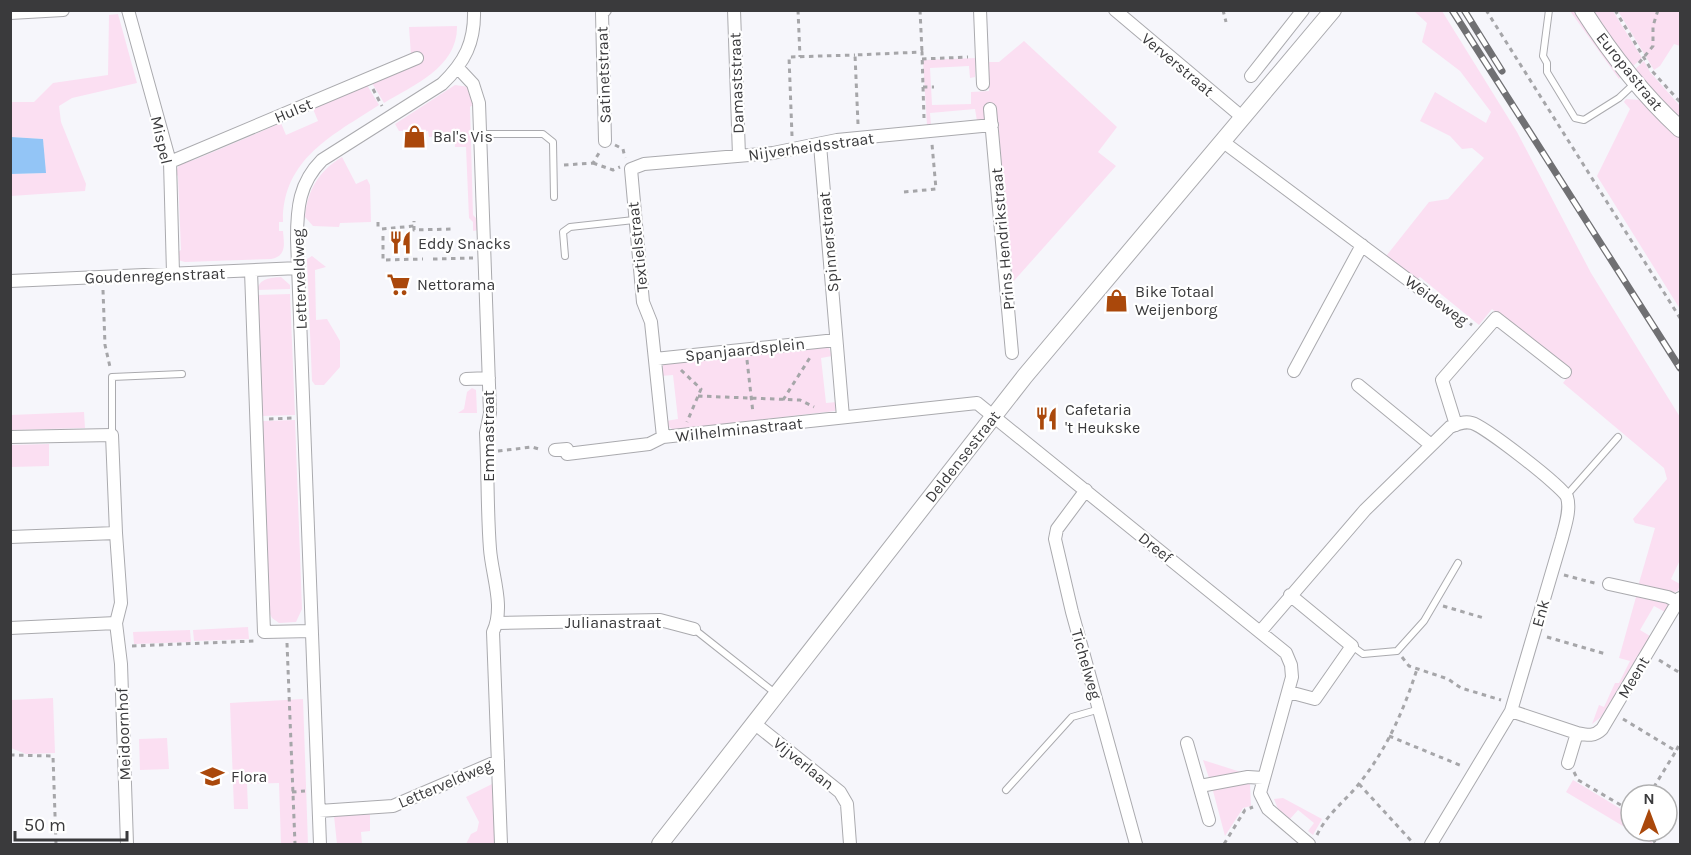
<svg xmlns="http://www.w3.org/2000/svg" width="1691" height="855" viewBox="0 0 1691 855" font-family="Karla,sans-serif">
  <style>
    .green { fill: #fbdff2 }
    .water { fill: #93c5f6 }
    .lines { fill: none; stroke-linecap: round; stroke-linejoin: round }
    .lane-casing { stroke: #aaaaae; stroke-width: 8 }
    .street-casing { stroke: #aaaaae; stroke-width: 14 }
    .secondary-casing { stroke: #aaaaae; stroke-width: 18 }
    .path { stroke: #a6a6a9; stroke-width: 3; stroke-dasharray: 4.5 4.5; stroke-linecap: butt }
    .lane { stroke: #fff; stroke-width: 6 }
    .street { stroke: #fff; stroke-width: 12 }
    .secondary { stroke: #fff; stroke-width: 16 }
    .rail-casing { stroke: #707073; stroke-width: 7 }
    .rail { stroke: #fff; stroke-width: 4.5; stroke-dasharray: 14; stroke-linecap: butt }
    .labels { text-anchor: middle; stroke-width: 4.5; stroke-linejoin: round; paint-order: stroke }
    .street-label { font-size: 16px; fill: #3a3a3c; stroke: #fff }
    .poi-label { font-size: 16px; fill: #3a3a3c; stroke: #fff; text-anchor: start }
  </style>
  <rect width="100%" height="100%" fill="#f6f6fb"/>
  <path class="green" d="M1414,11H1442L1517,132L1591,273L1680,417V560L1671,579L1680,584L1678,591L1670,594L1641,588L1639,583L1655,528L1635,523L1633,519L1667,479L1664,468L1563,383L1572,371L1492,309L1479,325L1420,277L1414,282L1383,260L1429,202L1448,199L1484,158L1472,148L1462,149L1450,136L1420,121L1435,92L1486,123L1491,112L1460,71L1422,42L1427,23Z
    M1570,11H1575L1621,76L1619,79Z
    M1591,11H1613L1642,58L1632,67Z
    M1618,11H1680V46L1674,44L1660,66L1654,70Z
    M118,14L137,83L72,98L59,106L61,122L86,184L85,191L11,196L10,174L45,173L43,139L11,137V102H34L53,83L108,75L109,15Z
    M457,26C458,67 414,85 384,103L372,83L411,55L409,27Z
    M1024,41L1117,127L1098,152L1116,166L1013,282L994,107L984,120L977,121L975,109L930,113L931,125H927L923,60L976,58L975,77L970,78L969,66L930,68L932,105L971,104V92L989,91L988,62H999Z
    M1644,61L1650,72L1680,106V120L1634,70Z
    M367,85L379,105C333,135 282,159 283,222H279V231H283C284,244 287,256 271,259L185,262L178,260V252L181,250L178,176L175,173L180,163L194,160L281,123L286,135L318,121L313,109Z
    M455,85L469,87L475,103L470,107L473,215L478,220L479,230L473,231V222L469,218L466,147H455L454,135L429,137L428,131H399L395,124Z
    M1626,99L1642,100L1680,138V309L1597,176L1630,109L1624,102Z
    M342,157L356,184L367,179L370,185L371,222L340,223L339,227L313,226L305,217C307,190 320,170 342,157Z
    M312,256L326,267L315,270L316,320L327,319L340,341V367L324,385H315L312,381L307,259Z
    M281,277L290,285V289L257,290C260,278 270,278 281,277Z
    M290,294L295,415L261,416L257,295Z
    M828,346L832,356L821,358L826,403L837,402L835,411L674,430L667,426L666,421L678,419L673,375L661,376L663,365L667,361Z
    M472,388L476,390L477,413H458L464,409L467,392Z
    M84,412L85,428L11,430V415Z
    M295,420L302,609L296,622L279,623L272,618L269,612L262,421Z
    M49,444V466L11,467V445Z
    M1640,594L1666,600L1670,604L1665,612L1654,606L1640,630L1650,636L1601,717L1592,724L1599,705L1604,707L1615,683H1619L1630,661L1619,658L1636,597Z
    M248,627L249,639L194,641L193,630Z
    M190,630L191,642L134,644L133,632Z
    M53,698L55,753L26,754L11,748V700Z
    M303,699L308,844H281L279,783L247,784L248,809H234L230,703Z
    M167,738L169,769L140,770L139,739Z
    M1203,760L1244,773L1245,770L1253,772L1209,778Z
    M1573,780L1631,815V831H1644L1653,844L1566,792Z
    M1248,782L1250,783L1251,806L1243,808L1225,836L1212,787Z
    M494,783L496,844H466L471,834L477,831L479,822L466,797Z
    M1283,798L1322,819L1313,835L1308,831L1314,823L1298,810L1290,819L1278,809L1274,799Z
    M370,814V831L361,832L362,844H337L334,816Z"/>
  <path class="water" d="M11,137L43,139L46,173L11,174Z"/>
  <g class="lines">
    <defs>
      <path id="lane" d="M1549,10L1543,56L1547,63V72L1575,118L1584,120L1619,98L1634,84
        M480,134H543L553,142L554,197
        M565,256L563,232L570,227L634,220
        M112,435V377L182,374
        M1566,496L1618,437
        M694,629L775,693
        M1352,646L1363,654L1397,651L1424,621L1458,563
        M1006,790L1072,717L1100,709"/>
      <path id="street" d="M128,10L170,162L173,273
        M605,10L602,13L605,141
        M734,10L739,156
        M980,10L983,84
        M1115,10L1242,117
        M10,13L63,10
        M458,68L473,84L479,103L490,413L486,433C488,471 487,511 490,549C492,576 505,607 493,632L501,844
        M1251,76L1303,10
        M990,109L1012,353
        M1222,141L1423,291
        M820,145L843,417
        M170,162L417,58
        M251,271L264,632L312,631
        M10,281L299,268
        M655,359L836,340
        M1294,371L1362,245
        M466,379L489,378
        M1358,385L1431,445
        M1456,425L1442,380L1496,318L1565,372
        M10,437L112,435L116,533L10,537
        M663,437L651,322L643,302L631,169L644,164L773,153L837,140L992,125
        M555,450L567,449V454L649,444L663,437L977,403L1286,653L1291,665L1292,677L1260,793L1268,809L1309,844
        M1086,490L1057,529L1055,539L1072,612L1136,844
        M116,533L121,603L116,623L121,664L127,844
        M1609,584L1668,597L1678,602
        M498,623L660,620L694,629
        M10,628L116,623
        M1260,632L1365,510L1450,427C1457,424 1464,421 1472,423C1484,426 1562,486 1567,497C1571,509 1565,526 1562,538L1511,711L1431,844
        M1289,692L1315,699L1352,646L1290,595
        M1511,711L1577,733
        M754,723L840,792L847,804L850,844
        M1187,743L1209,820
        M1568,763L1577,733C1587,735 1594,737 1602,729L1680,598
        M1200,786L1248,777L1263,778
        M319,811L393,806L498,761
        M320,844L297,239C297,208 299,183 322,160L442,84C465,62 475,42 474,10"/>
      <path id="secondary" d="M1583,10C1611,54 1642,94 1680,129
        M660,844L1025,376L1333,10"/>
    </defs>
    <use href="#lane" class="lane-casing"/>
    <use href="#street" class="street-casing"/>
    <use href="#secondary" class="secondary-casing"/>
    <path class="path" d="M798,10L800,57
      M920,10L922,52
      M1223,10L1226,22
      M1486,10L1680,318
      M1615,10L1652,71L1680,102
      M922,59L968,57
      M1639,63L1653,46V26L1658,10
      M923,87L924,118
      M373,89L382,106
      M858,124L855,55L922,52L923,87H934
      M792,136L789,57L855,55
      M615,145L623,149L625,158
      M593,163L613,170L620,167
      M564,165L593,163L599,153
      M904,192L936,189L932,144
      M378,222V227H382
      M414,226V230L451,229
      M382,229L414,226V221
      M383,236V260L423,259
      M433,259L473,258
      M103,290L105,345L110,367
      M1433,298L1472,325
      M747,360L753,413
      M681,370L701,389L687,422
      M698,396L800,400L814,407
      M783,400L811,356
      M269,419L293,418
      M498,451L532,447L542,450
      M1564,575L1598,584
      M1443,606L1484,618
      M1547,637L1606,654
      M287,643L295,844
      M132,646L254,641
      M1402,657L1409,666L1448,679L1461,688L1501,700
      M1659,660L1680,673
      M1623,719L1676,751L1680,743
      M1389,736L1462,766
      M10,755L53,756L56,844
      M1574,772L1578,780L1631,811
      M1359,784L1414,844
      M292,792L305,791
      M1649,795L1676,751
      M1648,831L1656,844
      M1317,835C1327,814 1344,802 1358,785C1386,751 1404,710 1417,669
      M1224,844L1245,810L1253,807"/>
    <use href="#lane" class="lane"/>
    <use href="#street" class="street"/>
    <use href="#secondary" class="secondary"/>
    <defs>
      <path id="rail" d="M1452,10L1680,368
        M1464,10L1502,71"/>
    </defs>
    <use href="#rail" class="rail-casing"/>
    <use href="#rail" class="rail"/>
  </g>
  <defs>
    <symbol id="shop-bare" viewBox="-9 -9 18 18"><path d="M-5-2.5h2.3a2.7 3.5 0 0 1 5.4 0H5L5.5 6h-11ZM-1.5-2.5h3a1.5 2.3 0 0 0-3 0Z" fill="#aa480b" stroke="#fff" stroke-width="2.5" paint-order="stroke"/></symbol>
    <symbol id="restaurant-bare" viewBox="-9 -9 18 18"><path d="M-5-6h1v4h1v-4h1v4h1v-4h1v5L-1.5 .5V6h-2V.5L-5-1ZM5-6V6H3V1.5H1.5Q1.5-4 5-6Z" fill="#aa480b" stroke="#fff" stroke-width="2.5" paint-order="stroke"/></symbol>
    <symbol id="supermarket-bare" viewBox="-9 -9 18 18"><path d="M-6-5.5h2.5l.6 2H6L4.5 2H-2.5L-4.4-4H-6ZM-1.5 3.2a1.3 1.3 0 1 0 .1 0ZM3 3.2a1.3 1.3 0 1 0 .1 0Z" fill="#aa480b" stroke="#fff" stroke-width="2.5" paint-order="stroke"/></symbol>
    <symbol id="school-bare" viewBox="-9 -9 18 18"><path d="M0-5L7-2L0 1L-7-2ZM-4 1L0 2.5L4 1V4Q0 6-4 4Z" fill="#aa480b" stroke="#fff" stroke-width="2.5" paint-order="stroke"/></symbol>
  </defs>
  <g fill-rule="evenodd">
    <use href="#shop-bare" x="398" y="120" width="33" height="33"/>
    <use href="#restaurant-bare" x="384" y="226" width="33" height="33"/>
    <use href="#supermarket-bare" x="382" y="268" width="33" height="33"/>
    <use href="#shop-bare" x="1100" y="284" width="33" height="33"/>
    <use href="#restaurant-bare" x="1030" y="402" width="33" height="33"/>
    <use href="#school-bare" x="196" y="760" width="33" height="33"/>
  </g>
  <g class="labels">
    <g class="street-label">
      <text transform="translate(1178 64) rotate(40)" y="6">Ververstraat</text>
      <text transform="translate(1630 71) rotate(51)" y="6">Europastraat</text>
      <text transform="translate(603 75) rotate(-92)" y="6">Satinetstraat</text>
      <text transform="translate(736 83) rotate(-92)" y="6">Damaststraat</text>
      <text transform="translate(293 110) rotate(-23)" y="6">Hulst</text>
      <text transform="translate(162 140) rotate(77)" y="6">Mispel</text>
      <text transform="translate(811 146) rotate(-8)" y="6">Nijverheidsstraat</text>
      <text transform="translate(1002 239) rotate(-95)" y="6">Prins Hendrikstraat</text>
      <text transform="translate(828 242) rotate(-95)" y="6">Spinnerstraat</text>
      <text transform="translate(637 247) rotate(-96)" y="6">Textielstraat</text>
      <text transform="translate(155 275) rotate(-2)" y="6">Goudenregenstraat</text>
      <text transform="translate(299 279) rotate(-92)" y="6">Letterveldweg</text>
      <text transform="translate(1437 300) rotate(36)" y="6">Weideweg</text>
      <text transform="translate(745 349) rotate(-6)" y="6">Spanjaardsplein</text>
      <text transform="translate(739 429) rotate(-6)" y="6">Wilhelminastraat</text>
      <text transform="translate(488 436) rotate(-90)" y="6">Emmastraat</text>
      <text transform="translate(962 456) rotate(-52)" y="6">Deldensestraat</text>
      <text transform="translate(1156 547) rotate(39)" y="6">Dreef</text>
      <text transform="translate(1540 613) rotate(-74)" y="6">Enk</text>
      <text x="613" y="628">Julianastraat</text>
      <text transform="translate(1087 664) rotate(74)" y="6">Tichelweg</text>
      <text transform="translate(1633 677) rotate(-59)" y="6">Meent</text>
      <text transform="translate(123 734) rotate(-92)" y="6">Meidoornhof</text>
      <text transform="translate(804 763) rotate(39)" y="6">Vijverlaan</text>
      <text transform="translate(445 783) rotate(-23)" y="6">Letterveldweg</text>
    </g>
    <g class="poi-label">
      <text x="433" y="142">Bal's Vis</text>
      <text x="418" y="249">Eddy Snacks</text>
      <text x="417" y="290">Nettorama</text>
      <text x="1135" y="297">Bike Totaal<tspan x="1135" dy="18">Weijenborg</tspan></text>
      <text x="1065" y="415">Cafetaria<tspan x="1065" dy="18">'t Heukske</tspan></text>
      <text x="231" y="782">Flora</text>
    </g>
  </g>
  <rect width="1691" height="855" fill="none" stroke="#3a3a3c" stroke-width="24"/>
  <g transform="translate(1649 813)"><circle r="28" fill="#ffffff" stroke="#b0b0b1" stroke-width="1.5"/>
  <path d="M0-4.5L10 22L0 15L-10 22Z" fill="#aa480b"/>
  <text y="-9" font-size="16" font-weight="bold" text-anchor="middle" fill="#3a3a3c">N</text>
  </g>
  <path d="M15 831v9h112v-9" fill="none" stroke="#3a3a3c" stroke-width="3"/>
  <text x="24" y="831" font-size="18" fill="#3a3a3c" stroke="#ffffff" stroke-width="4.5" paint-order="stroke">50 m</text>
</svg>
